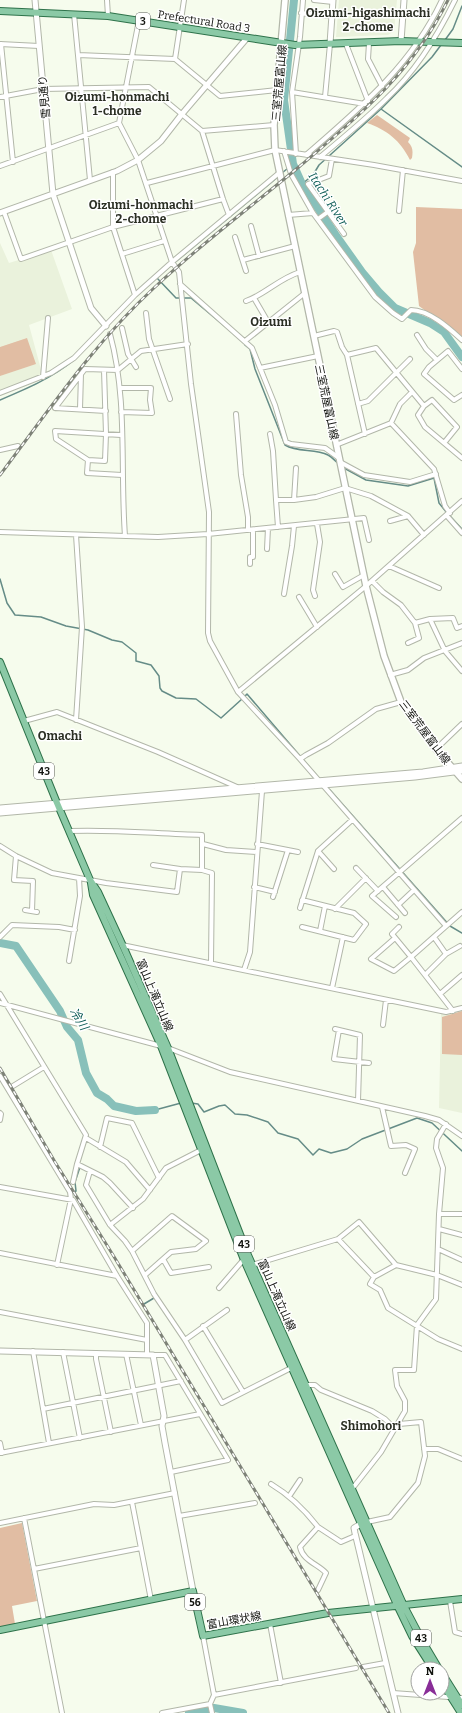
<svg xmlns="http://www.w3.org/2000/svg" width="462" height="1713" viewBox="0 0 462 1713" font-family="Bitter,'Noto Sans JP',serif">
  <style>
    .built { fill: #eaf2dc }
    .green { fill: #e1bda3 }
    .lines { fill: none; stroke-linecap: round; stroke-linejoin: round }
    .stream { stroke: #658c87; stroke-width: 1.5 }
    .river { stroke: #88c0ba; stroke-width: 8 }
    .minor-casing { stroke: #b2b7a9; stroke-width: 6 }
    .tertiary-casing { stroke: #b2b7a9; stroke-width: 7 }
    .secondary-casing { stroke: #b2b7a9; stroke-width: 8 }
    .primary-casing { stroke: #2e724a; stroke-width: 8 }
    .minor { stroke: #fff; stroke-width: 4 }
    .tertiary { stroke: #fff; stroke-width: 5 }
    .secondary { stroke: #fff; stroke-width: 5.5 }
    .primary { stroke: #8bc9a6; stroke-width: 6 }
    .rail-casing { stroke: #7e8278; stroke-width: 3 }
    .rail { stroke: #fff; stroke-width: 1.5; stroke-dasharray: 4.5; stroke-linecap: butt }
    .labels { text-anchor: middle; stroke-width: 3; stroke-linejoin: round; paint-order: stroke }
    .shield { fill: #fff; stroke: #595a57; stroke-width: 1 }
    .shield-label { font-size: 10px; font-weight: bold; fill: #12140f }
    .street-label { font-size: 11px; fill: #12140f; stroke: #fff }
    .neighbourhood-label { font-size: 12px; font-weight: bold; fill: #2b2f24; stroke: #fff }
    .water-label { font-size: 12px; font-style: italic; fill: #0b5b55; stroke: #fff }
  </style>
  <rect width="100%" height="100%" fill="#f6fced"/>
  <path class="built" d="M339,0H397L394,31L388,35L336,37Z
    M0,243L9,263L51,250L72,309L29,325L43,377L0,392Z
    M462,1009V1113L439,1108L441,1014H448Z"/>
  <path class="green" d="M377,115L410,138L408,142C413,147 413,151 412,158L410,160C400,140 387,130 367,123Z
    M416,207L462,209V338L419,306L413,252L416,243Z
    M27,338L36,364L0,376V347Z
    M462,1011V1055L442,1054V1017Z
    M22,1523L37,1601L12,1606L15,1624L0,1627V1528Z"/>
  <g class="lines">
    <path class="stream" d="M445,40L453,29L462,6
      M381,109L462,167
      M282,173L293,164
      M302,184L313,175L319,165L381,109L432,57L441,45
      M162,273L279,176
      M157,278L176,298H191L234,334
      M245,345L250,349L255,369L285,445C298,453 315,448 328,455C332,457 335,461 338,463
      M0,400C26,389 52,378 74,360
      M344,468L366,480L408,486L434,478L439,503L447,513
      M450,516L462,529
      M0,579L7,603L15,615L41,617L66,626L88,630L112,640L122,642L136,653V661L151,665L159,676L160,688L162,691L176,698L196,699L221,718L242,699
      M245,696L247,694L318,777
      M330,790L450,926L462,933
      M191,1103L198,1104L204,1112L219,1106L225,1105L235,1114L247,1115L268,1122L278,1133L298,1139L313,1155L319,1149L331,1153L347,1149L362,1139L417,1118L432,1123L462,1151
      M155,1110L181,1103
      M74,1192L76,1191L75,1182L80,1167
      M144,1304L154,1298"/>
    <path class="river" d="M294,0L284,100L293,164L302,184L335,234L362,272L379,292L395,308L430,323L444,332L462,357
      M0,943L16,946L60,1011L67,1027L78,1040L86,1073L97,1093L107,1099L114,1106L136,1111L155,1110
      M189,1713L214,1708L243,1713"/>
    <defs>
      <path id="minor" d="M107,0L108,16
        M314,0L333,2
        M301,13L332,16
        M74,14L90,180
        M139,20L119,123L138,160L172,262L179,272L191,384L209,512L208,633L210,641L238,692L300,759L446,926
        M369,43L368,59L382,86
        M0,44L39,46
        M1,44L13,162
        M346,44L368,101
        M78,55L175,59L220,96L277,90
        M175,59L184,0
        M292,92L365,104
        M0,97L43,89L149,87L202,131L223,199L229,215
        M325,97L330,44
        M202,131L274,125
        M284,151L291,174L313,213L375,297L393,313L402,319L411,310C429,310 449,328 462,340
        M296,154L292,92L300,37L303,0
        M306,155C359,109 412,65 442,0
        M320,157C343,138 366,119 387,98C416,71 438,35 455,0
        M332,159L329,176L308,184L344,234
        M0,166L119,123
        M113,172V227L135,295
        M147,183L275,150L374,165L462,181
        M399,211L403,170
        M4,212L21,259L113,227L223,199
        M288,215L313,213
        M318,219L329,211
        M251,226L259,256
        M235,237L246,271
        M122,254L164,241
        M243,260L295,246
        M180,284L252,348L275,405L286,442L291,444L325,448L339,458
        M254,298L268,322
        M246,301C266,294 278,279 300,272
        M146,313L149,339L170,399
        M122,328L128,354L136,367
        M110,334C128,400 120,469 125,536
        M417,335L426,349L437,360
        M314,336L334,331L337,332L342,347L347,355L365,434
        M245,341L305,293
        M347,355L376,348L424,406L418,415L425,427L462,458
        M260,368L318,356
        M462,369L448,351L429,367L424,374L454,400L462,395
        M104,370L106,434L105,461L88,460L56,439L55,431L121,435
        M43,377L48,318
        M121,388H151L150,400L152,413L121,412
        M0,393L51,373L74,358L135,295L172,262L279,173
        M358,404L368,401L410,359
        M424,406L432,400L457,427L444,443
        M55,408L85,369L118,370L141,351L188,344
        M55,408L106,411
        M80,409L81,374
        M236,414L241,475L248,517V530
        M391,423L434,469L445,506L450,513
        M270,434L273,451L276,500
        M336,445L391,423L400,404L412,392
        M0,450L18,446
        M88,460L87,473L122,475
        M340,462L364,475L410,482L436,474
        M296,468L294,500L316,497L345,488L371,496L408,516
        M447,516L462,533
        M390,521L408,516L424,535
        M278,527L276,500H294
        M0,532L158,537L208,534L364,518L369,540
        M76,535L82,627L76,720
        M267,549L268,528
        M250,564V557H253V530
        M389,566L439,588
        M335,574L343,587L364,575
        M372,581L383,592L401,605L415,623L430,619L445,651L462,671
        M284,594L292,546L294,526
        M315,596L313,590L320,542L317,524
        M299,597L317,627
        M430,619L453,618L457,628L462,626
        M408,643L419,638L415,623
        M390,675L408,670L424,658L462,643
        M238,692L366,586L462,501
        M24,721L57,712L158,752L237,787
        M436,749L462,724
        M300,759L306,755L328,743L376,709L401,702
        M203,844L226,850L257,852
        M257,844L298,852
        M0,846L16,856L52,873L106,883L177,892L180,869L202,870V835C158,834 113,829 69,831
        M318,851L334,869
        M16,856L14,880L33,881L32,911
        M153,865L180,869
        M356,868L378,891
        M202,870L212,873L211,963
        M254,887L275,892
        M383,887L405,913
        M273,897L288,850
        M302,900L354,913L366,924L354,940L302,927
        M398,905L414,890
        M300,908L318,851L352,820
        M335,909L366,878
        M25,910L37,912
        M396,917L372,896L462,818
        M320,931L325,906
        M0,937L12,925L59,927L75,930
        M434,937L446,954
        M395,938L371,959L394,971L411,957L392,934L399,927
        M122,945L446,1012L462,1008
        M69,961L80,896L79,878
        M244,970L250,952L262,791
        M425,975L446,954L460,946
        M332,988L343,937
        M0,994L86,1135L77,1164L103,1177L110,1183L133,1208
        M440,994L462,975
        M0,1003L161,1046
        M453,1011L411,957L462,912
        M383,1025L386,1000
        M335,1029L360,1035L358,1101
        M339,1030L334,1059L369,1063
        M168,1048L230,1072L425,1116L439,1120L462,1136
        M0,1076L70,1192L71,1199L57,1265
        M13,1086L44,1067
        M382,1107L391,1146L406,1145L415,1149L405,1173
        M0,1113L1,1114L0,1120
        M86,1138L126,1162L150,1190
        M100,1147L107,1118L132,1123L159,1178
        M203,1149L166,1168L143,1199L110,1225L125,1241L132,1251L154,1294L185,1340L222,1403L293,1367
        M90,1171L86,1185L110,1225
        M73,1182L77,1164
        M0,1187L73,1200L117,1276L147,1323V1355
        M439,1214H462
        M439,1229L462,1235
        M338,1239L374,1277
        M438,1249L462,1260
        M132,1251L172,1216L206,1241L196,1249L171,1252L145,1275
        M0,1253L117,1276
        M163,1259L171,1273L209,1267
        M252,1265L338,1239L359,1222L396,1265L437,1275L462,1285
        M396,1265L374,1277L370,1284L380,1290L388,1308L438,1339L462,1349
        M219,1288L245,1258
        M0,1312L147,1340
        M203,1326L243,1392
        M185,1340L227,1310
        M33,1351L49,1443
        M63,1352L80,1438
        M96,1353V1359L111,1432
        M126,1354L141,1425
        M153,1355H165L228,1460L171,1472
        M305,1385H315L321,1390L372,1411L385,1419L395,1429
        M43,1409L181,1381
        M0,1443L2,1453
        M424,1449H438L462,1459
        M0,1453L200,1414
        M271,1484C291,1496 304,1509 318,1527
        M352,1489L381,1452L405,1411V1401L397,1386L395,1370H414L417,1325L436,1299L439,1214L443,1168L436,1148L437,1139L446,1124
        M290,1495L300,1480
        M132,1502L151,1600
        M179,1516L255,1503
        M24,1518L62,1713
        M367,1522L390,1517L418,1483L425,1456L421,1422L399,1424
        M0,1523L94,1504L114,1505L175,1493
        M34,1569L141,1548
        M318,1590L326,1573C318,1564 303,1561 300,1547L318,1527L341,1542L355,1536
        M450,1601L455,1632L462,1634
        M270,1624L281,1683
        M203,1636L214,1695L210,1704L212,1713
        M363,1667L385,1663
        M393,1693L462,1698
        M214,1695L356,1668
        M162,1713L210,1704"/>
      <path id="tertiary" d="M35,0L53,194L91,308L106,326
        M401,41L404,0
        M330,44L333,0
        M0,213L117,171L138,160L161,141L182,114L247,38
        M0,808L423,772L462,766
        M0,813L415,777L462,771
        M0,1351L153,1355L164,1416L162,1426L165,1443L193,1591
        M364,1522L354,1528L355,1533L398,1713"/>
      <path id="secondary" d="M285,0L274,125L275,150L366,586L384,656L401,702L436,749L462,779"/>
      <path id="primary" d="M0,11L108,16L295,45L401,41L462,43
        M0,662L57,803L90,880L98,892L123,946L168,1048L248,1255L404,1606L423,1642L439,1669
        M91,883L93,895L161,1046L244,1260L398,1607L412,1636L433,1669
        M0,1630L193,1591L203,1636L328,1613L462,1599
        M442,1673L462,1705
        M442,1683L461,1713"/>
    </defs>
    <use href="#minor" class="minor-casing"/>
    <use href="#tertiary" class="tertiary-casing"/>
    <use href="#secondary" class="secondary-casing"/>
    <use href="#primary" class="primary-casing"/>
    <use href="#minor" class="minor"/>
    <use href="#tertiary" class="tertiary"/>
    <use href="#secondary" class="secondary"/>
    <use href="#primary" class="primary"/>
    <defs>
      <path id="rail" d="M0,475C49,410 95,342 155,287C201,244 252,206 300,166C360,115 412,73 448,0
        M0,1068L55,1162L113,1255L389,1713"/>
    </defs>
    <use href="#rail" class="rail-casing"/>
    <use href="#rail" class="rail"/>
  </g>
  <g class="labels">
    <g class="shield">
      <rect x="136" y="13" width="14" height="16" rx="3"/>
      <rect x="34" y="763" width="20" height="16" rx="3"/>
      <rect x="234" y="1236" width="20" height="16" rx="3"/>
      <rect x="185" y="1594" width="20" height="16" rx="3"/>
      <rect x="411" y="1630" width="20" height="16" rx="3"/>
    </g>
    <g class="shield-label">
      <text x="143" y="25">3</text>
      <text x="44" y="775">43</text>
      <text x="244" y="1248">43</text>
      <text x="195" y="1606">56</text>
      <text x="421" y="1642">43</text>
    </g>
    <g class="street-label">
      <text transform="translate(204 21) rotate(9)" y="4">Prefectural Road 3</text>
      <text transform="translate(279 83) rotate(-85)" y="4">三室荒屋富山線</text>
      <text transform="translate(44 97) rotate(-95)" y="4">雪見通り</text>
      <text transform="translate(327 402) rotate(78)" y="4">三室荒屋富山線</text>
      <text transform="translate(425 732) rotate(53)" y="4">三室荒屋富山線</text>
      <text transform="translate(155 995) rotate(67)" y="4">富山上滝立山線</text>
      <text transform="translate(277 1295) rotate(66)" y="4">富山上滝立山線</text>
      <text transform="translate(234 1620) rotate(-10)" y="4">富山環状線</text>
    </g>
    <g class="neighbourhood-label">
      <text x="368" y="17">Oizumi-higashimachi<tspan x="368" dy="14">2-chome</tspan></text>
      <text x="117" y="101">Oizumi-honmachi<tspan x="117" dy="14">1-chome</tspan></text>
      <text x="141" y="209">Oizumi-honmachi<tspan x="141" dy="14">2-chome</tspan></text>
      <text x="271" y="326">Oizumi</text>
      <text x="60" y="740">Omachi</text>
      <text x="371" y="1430">Shimohori</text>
    </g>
    <g class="water-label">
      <text transform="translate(328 199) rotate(57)" y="4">Itachi River</text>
      <text transform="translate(79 1019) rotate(58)" y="4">冷川</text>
    </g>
  </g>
  <g transform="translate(430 1681)"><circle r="19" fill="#ffffff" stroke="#a0a19f"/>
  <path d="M0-3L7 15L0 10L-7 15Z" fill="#892d98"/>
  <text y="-6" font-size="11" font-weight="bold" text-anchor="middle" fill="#12140f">N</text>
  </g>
</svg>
